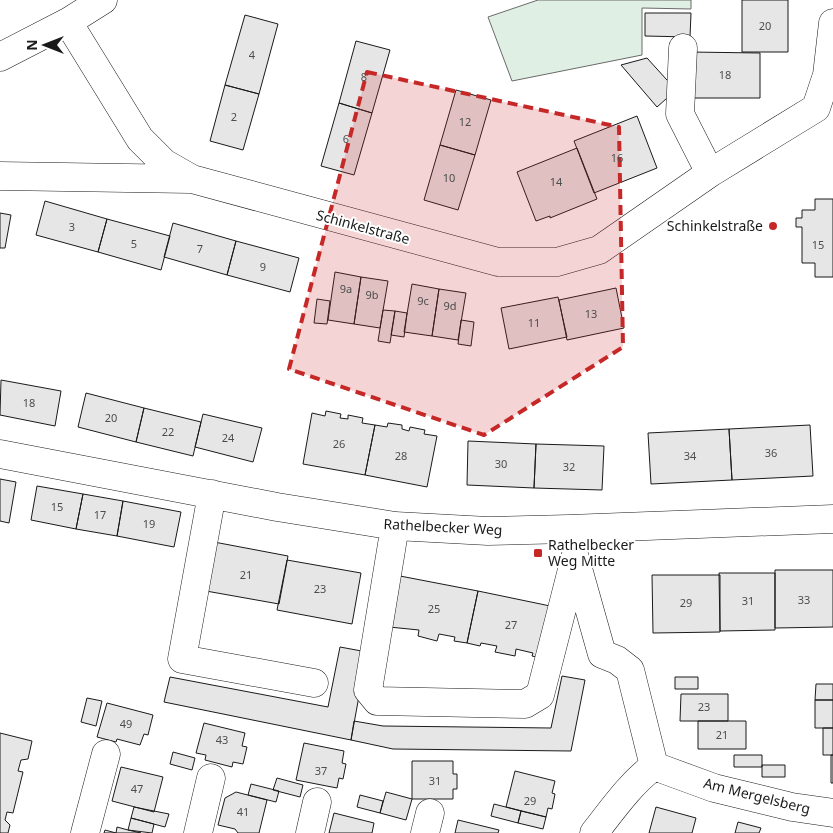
<svg xmlns="http://www.w3.org/2000/svg" width="833" height="833" viewBox="0 0 833 833" font-family="'Noto Sans',sans-serif">
  <style>
    .green { fill: #e0efe3; stroke: #6a6a6a }
    .building { fill: #e6e6e6; stroke: #1a1a1a }
    .lines { fill: none; stroke-linecap: round; stroke-linejoin: round }
    .minor-casing { stroke: #1a1a1a; stroke-width: 29 }
    .minor { stroke: #fff; stroke-width: 28 }
    .marked { fill: #c62828; fill-opacity: 0.2; stroke: #c62828; stroke-width: 4; stroke-dasharray: 10 6; stroke-linejoin: round }
    .poi-dot { fill: #c62828; stroke: #fff; stroke-width: 2 }
    .labels { text-anchor: middle; stroke-width: 4; stroke-linejoin: round; paint-order: stroke }
    .number-label { font-size: 11px; fill: #4d4d4d }
    .poi-label { font-size: 14px; fill: #1a1a1a; stroke: #fff; text-anchor: end }
    .street-label { font-size: 14px; fill: #1a1a1a; stroke: #fff }
  </style>
  <rect width="100%" height="100%" fill="#fff"/>
  <path class="green" d="M538,0H691V9L642,8V55L512,81L488,17Z"/>
  <path class="building" d="M742,0H788V52H742Z
    M645,13H691L690,37L645,36Z
    M245,15L278,24L259,94L225,85Z
    M356,41L390,50L372,113L339,103Z
    M690,52L760,53V98H690Z
    M647,58L676,90L657,107L621,65Z
    M225,85L259,94L243,150L210,141Z
    M456,90L491,100L475,155L440,145Z
    M339,103L372,113L354,175L321,166Z
    M637,116L657,168L594,193L574,141Z
    M440,145L475,155L458,210L424,200Z
    M577,148L597,199L550,218V216L536,221L517,172Z
    M815,199H833V277H815V263H802V227H796V218H802V210H815Z
    M45,201L107,219L98,252L36,235Z
    M0,213L11,215L5,248H0Z
    M107,219L170,236L161,270L98,252Z
    M173,223L236,241L227,275L164,257Z
    M236,241L299,258L290,292L227,275Z
    M335,272L361,277L354,324L328,320Z
    M361,277L388,281L380,328L354,324Z
    M412,284L439,289L432,336L404,332Z
    M616,288L624,328L567,340L559,300Z
    M439,289L466,293L458,340L432,336Z
    M558,297L567,337L509,349L501,308Z
    M317,299L330,301L327,324L314,323Z
    M383,310L395,311L390,343L378,341Z
    M395,311L407,313L404,337L391,335Z
    M461,320L474,322L471,346L458,344Z
    M1,380L61,391L55,426L0,415Z
    M86,393L144,408L136,442L78,427Z
    M144,408L201,422L193,456L136,442Z
    M326,411L341,414L340,418L348,419V415L363,418L362,423L375,425L365,475L303,464L312,413L325,416Z
    M203,414L262,428L253,462L195,447Z
    M388,423L402,425V429L409,431L410,427L425,430L424,434L437,436L427,487L365,475L375,425L387,427Z
    M810,425L813,476L732,480L729,429Z
    M729,429L732,480L651,484L648,433Z
    M468,441L536,444L534,488L467,485Z
    M536,444L604,446L602,490L534,488Z
    M0,479L16,482L9,523L0,521Z
    M37,486L83,494L76,529L31,520Z
    M83,494L123,501L117,536L76,529Z
    M123,501L181,512L174,547L117,536Z
    M214,542L288,556L279,604L206,591Z
    M287,560L361,573L352,624L277,610Z
    M775,570H833V627L775,628Z
    M719,573H775V630L720,631Z
    M652,575H720V632L653,633Z
    M400,576L478,591L467,643L454,641L455,637L439,634L437,641L418,636L419,630L389,627Z
    M478,591L555,607L545,659L532,656L533,653L516,649L515,656L495,652L497,646L481,643L480,646L467,643Z
    M340,647L367,652L351,740L164,702L170,677L328,707Z
    M562,676L585,680L571,751L393,749L351,740L354,721L383,726L551,728Z
    M675,677H698V689H675Z
    M816,684H833V700H815Z
    M681,694H728V721H680Z
    M87,698L102,701L96,726L81,722Z
    M815,700H833V728H815Z
    M107,703L153,715L148,735L144,734L140,745L117,739L116,742L97,737Z
    M698,721H746V749H698Z
    M204,723L245,733L242,746L247,747L243,764L233,762L232,767L205,760L206,755L196,753Z
    M823,728H833V755H823Z
    M0,733L32,741L28,759L21,760L18,771L23,772L13,813L7,812L5,820L10,825L8,833H0Z
    M304,743L344,751L342,763L346,764L343,779L339,778L337,788L296,780Z
    M173,752L195,758L192,770L170,764Z
    M734,755H762V767H734Z
    M831,755H833V783H831Z
    M412,761H453V774H457V789H453V799H412Z
    M762,765H785V777H762Z
    M121,767L163,777L154,812L112,801Z
    M515,771L555,781L552,793L555,794L552,809L548,808L546,817L506,807Z
    M277,778L303,785L300,797L273,790Z
    M251,784L279,791L276,802L248,795Z
    M236,792L267,800L259,833H238L235,829L218,825L225,798Z
    M386,792L412,799L406,820L380,813Z
    M360,795L383,801L380,813L357,807Z
    M494,804L521,811L518,823L491,816Z
    M134,807L169,814L165,827L131,818Z
    M656,807L696,818L692,833H649Z
    M521,811L546,817L543,829L518,823Z
    M334,813L374,823L372,833H329Z
    M131,818L154,824L152,833L128,830Z
    M458,820L499,830L498,833H455Z
    M738,822L761,828L759,833H735Z
    M117,827L128,830L141,833H104L105,830L116,833Z"/>
  <g class="lines">
    <defs>
      <path id="minor" d="M68,22L140,139L164,163L192,179L498,262H557L599,250L710,173L816,108L827,75L833,23
        M683,48L680,114L710,173
        M0,57L68,22L103,0
        M0,176L190,179
        M0,454L277,507L395,526L488,531L569,529L833,519
        M212,494L182,659L314,683
        M395,526L368,690L377,701L525,704L540,695L575,558
        M575,558L602,654L617,660L630,670L654,766
        M85,833L106,754
        M198,833L211,778
        M310,833L317,802
        M425,833L430,813
        M594,833C613,809 630,784 654,766L714,788L792,807L833,813"/>
    </defs>
    <use href="#minor" class="minor-casing"/>
    <use href="#minor" class="minor"/>
  </g>
  <path class="marked" d="M367,72L619,127L623,347L484,435L289,369Z"/>
  <g class="poi-dot">
    <circle cx="773" cy="226" r="5"/>
    <rect x="533" y="548" width="10" height="10" rx="2.5"/>
  </g>
  <g class="labels">
    <g class="number-label">
      <text x="765" y="30">20</text>
      <text x="252" y="59">4</text>
      <text x="725" y="79">18</text>
      <text x="364" y="81">8</text>
      <text x="234" y="121">2</text>
      <text x="465" y="126">12</text>
      <text x="346" y="143">6</text>
      <text x="617" y="162">16</text>
      <text x="449" y="182">10</text>
      <text x="556" y="186">14</text>
      <text x="72" y="231">3</text>
      <text x="134" y="248">5</text>
      <text x="818" y="249">15</text>
      <text x="200" y="253">7</text>
      <text x="263" y="271">9</text>
      <text x="346" y="293">9a</text>
      <text x="372" y="299">9b</text>
      <text x="423" y="305">9c</text>
      <text x="450" y="310">9d</text>
      <text x="591" y="318">13</text>
      <text x="534" y="327">11</text>
      <text x="29" y="407">18</text>
      <text x="111" y="422">20</text>
      <text x="168" y="436">22</text>
      <text x="228" y="442">24</text>
      <text x="339" y="448">26</text>
      <text x="771" y="457">36</text>
      <text x="401" y="460">28</text>
      <text x="690" y="460">34</text>
      <text x="501" y="468">30</text>
      <text x="569" y="471">32</text>
      <text x="57" y="511">15</text>
      <text x="100" y="519">17</text>
      <text x="149" y="528">19</text>
      <text x="246" y="579">21</text>
      <text x="320" y="593">23</text>
      <text x="804" y="604">33</text>
      <text x="748" y="605">31</text>
      <text x="686" y="607">29</text>
      <text x="434" y="613">25</text>
      <text x="511" y="629">27</text>
      <text x="704" y="711">23</text>
      <text x="126" y="728">49</text>
      <text x="722" y="739">21</text>
      <text x="222" y="744">43</text>
      <text x="321" y="775">37</text>
      <text x="435" y="785">31</text>
      <text x="137" y="793">47</text>
      <text x="530" y="805">29</text>
      <text x="243" y="816">41</text>
    </g>
    <g class="poi-label">
      <text x="763" y="231">Schinkelstraße</text>
      <text x="548" y="550" text-anchor="start">Rathelbecker<tspan x="548" dy="16">Weg Mitte</tspan></text>
    </g>
    <g class="street-label">
      <text transform="translate(363 227) rotate(15)" y="5">Schinkelstraße</text>
      <text transform="translate(443 527) rotate(3)" y="5">Rathelbecker Weg</text>
      <text transform="translate(757 796) rotate(14)" y="5">Am Mergelsberg</text>
    </g>
  </g>
  <g transform="translate(45 45) rotate(270)" stroke="#ffffff" stroke-width="4" paint-order="stroke">
  <path d="M0-4L9 19L0 12L-9 19Z" fill="#1a1a1a"/>
  <text y="-8" font-size="14" font-weight="bold" text-anchor="middle" fill="#1a1a1a">N</text>
  </g>
</svg>
